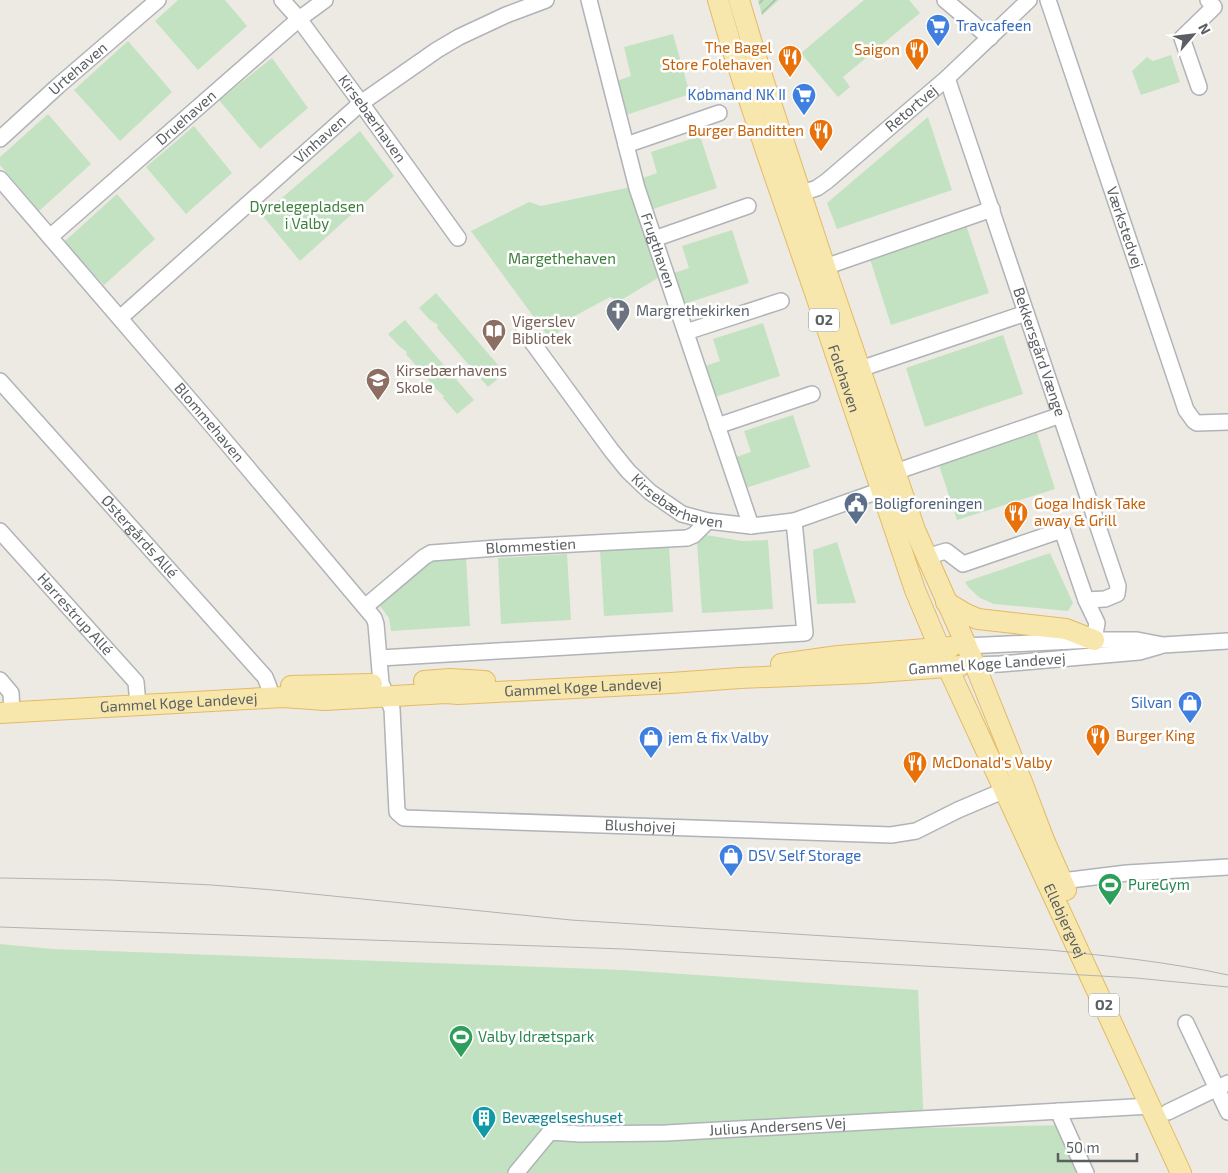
<svg xmlns="http://www.w3.org/2000/svg" width="1228" height="1173" viewBox="0 0 1228 1173" font-family="'Exo 2',sans-serif">
  <style>
    .green { fill: #c3e2c1 }
    .garden { fill: url(#garden-furrows) }
    .lines { fill: none; stroke-linecap: round; stroke-linejoin: round }
    .minor-casing { stroke: #b0b3b7; stroke-width: 18 }
    .major-casing { stroke: #e4ba64; stroke-width: 22 }
    .minor { stroke: #fff; stroke-width: 15 }
    .major { stroke: #f7e7ad; stroke-width: 20 }
    .tram { stroke: #b1b2b2; stroke-width: 1 }
    .labels { text-anchor: middle; stroke-width: 5; stroke-linejoin: round; paint-order: stroke }
    .shield { fill: #fff; stroke: #8c8f91; stroke-width: 1 }
    .shield-label { font-size: 14px; font-weight: bold; fill: #5b5f62 }
    .shop-label { font-size: 15px; fill: #366cbe; stroke: #fff; text-anchor: start }
    .food-label { font-size: 15px; fill: #c56008; stroke: #fff; text-anchor: end }
    .street-label { font-size: 15px; fill: #5b5f62; stroke: #fff }
    .park-label { font-size: 15px; fill: #3d803c; stroke: #fff }
    .worship-label { font-size: 15px; fill: #5b616d; stroke: #fff; text-anchor: start }
    .education-label { font-size: 15px; fill: #785e54; stroke: #fff; text-anchor: start }
    .service-label { font-size: 15px; fill: #4e5e75; stroke: #fff; text-anchor: start }
    .leisure-label { font-size: 15px; fill: #27864d; stroke: #fff; text-anchor: start }
    .culture-label { font-size: 15px; fill: #0d838f; stroke: #fff; text-anchor: start }
  </style>
  <defs>
    <pattern id="garden-furrows" width="10" height="10" patternUnits="userSpaceOnUse" patternTransform="scale(1.25)"><rect width="10" height="10" fill="#c3e2c1"/><path d="M-1 1l2-2M0 10L10 0M9 11l2-2" fill="none" stroke="#a1baa0"/></pattern>
  </defs>
  <rect width="100%" height="100%" fill="#eceae3"/>
  <path class="green" d="M178,0H225L247,26L198,70L155,21Z
    M864,0H909L920,13L843,77L850,87L838,97L801,53Z
    M673,34L690,94L623,116L614,82L631,76L624,47Z
    M128,41L172,92L120,141L74,90Z
    M1171,55L1180,82L1141,95L1132,71L1147,57L1153,61Z
    M272,58L308,108L260,149L219,100Z
    M48,114L91,164L39,211L0,165V157Z
    M928,117L952,190L837,229L827,203Z
    M194,126L232,173L186,214L146,167Z
    M360,131L394,176L300,261L262,215Z
    M700,136L717,188L653,209L643,178L657,173L651,152Z
    M631,187L661,276L618,302L610,297L560,324L559,332L549,338L471,231L529,202L541,206Z
    M117,194L155,239L104,285L64,242Z
    M966,225L989,293L891,325L870,259Z
    M732,230L749,283L684,304L674,273L689,268L682,246Z
    M436,293L505,373L488,387L475,372L476,369L468,364L437,328L438,325L429,319L419,308Z
    M405,320L474,400L457,414L443,398L444,396L437,390L406,354L407,352L399,346L388,334Z
    M763,323L780,376L715,397L705,366L720,361L713,339Z
    M1003,335L1023,394L925,427L906,368Z
    M793,415L810,467L746,488L736,457L751,452L744,431Z
    M1037,433L1055,489L957,520L939,465Z
    M706,535L742,541L768,540L773,609L702,613L697,543Z
    M837,542L856,603L817,604L813,550Z
    M669,546L673,612L604,616L600,550Z
    M1050,553L1073,603L1068,611L994,604L980,598L969,588L965,582Z
    M567,554L571,620L501,624L498,558Z
    M466,558L470,626L391,631L389,618L380,606L429,562Z
    M0,944L52,949L623,970L918,990L924,1128L1070,1125L1093,1173H0Z"/>
  <path class="garden" d="M758,0H779L762,15Z"/>
  <g class="lines">
    <defs>
      <g id="minor">
        <path id="s1" d="M282,0L299,19L361,103L458,238"/>
        <path id="s2" d="M589,0L637,188L751,526"/>
        <path d="M945,0L990,38"/>
        <path id="s3" d="M1048,0L1186,410L1194,421L1197,423L1228,422"/>
        <path id="s4" d="M947,78L1118,586L1117,594L1105,599L1086,600"/>
        <path d="M1199,87L1182,38L1214,7L1208,0"/>
        <path id="s5" d="M0,139L58,86L158,0"/>
        <path d="M626,145L719,113"/>
        <path id="s6" d="M0,179L215,429L374,618L376,624L381,683L392,709L397,812L404,818L891,835L916,831L958,810L1005,790"/>
        <path id="s7" d="M790,197L817,188L827,181L947,78L1029,0"/>
        <path id="s8" d="M50,237L299,19L325,0"/>
        <path d="M654,239L748,206"/>
        <path d="M825,267L992,209"/>
        <path id="s9" d="M120,318L361,103L437,50L459,37L506,15L546,0"/>
        <path id="s10" d="M524,331L611,450L628,471L650,492L682,514L708,521L751,526L794,521L890,487"/>
        <path d="M686,332L781,301"/>
        <path d="M860,369L1026,313"/>
        <path id="s11" d="M0,381L265,677L269,687L271,697"/>
        <path d="M717,426L812,394"/>
        <path d="M895,472L1061,415"/>
        <path id="s12" d="M0,531L136,682L138,705"/>
        <path d="M926,557L946,551L963,564L1062,530L1086,600L1097,623L1094,640"/>
        <path id="s13" d="M366,606L424,557L431,553L497,548L687,538L694,535L708,521"/>
        <path d="M966,646L1094,640H1137L1163,645L1228,641"/>
        <path d="M380,658L805,633L794,521"/>
        <path d="M975,665L1000,664L1139,652L1160,646"/>
        <path d="M0,680L11,693L12,713"/>
        <path d="M1062,881L1127,873L1228,867"/>
        <path d="M1186,1023L1228,1112"/>
        <path d="M1058,1111L1086,1173"/>
        <path d="M1168,1112L1228,1083"/>
        <path id="s14" d="M516,1173L550,1132L580,1134L666,1133L1151,1106"/>
      </g>
      <g id="major">
        <path id="s15" d="M718,0L732,48L767,154L814,290L915,590L948,668L1181,1173"/>
        <path d="M739,0L760,70L825,267L915,530L975,665L1022,782L1044,840L1066,890"/>
        <path d="M946,602L966,614L978,619L1066,629L1094,640"/>
        <path d="M781,664L838,656L951,647"/>
        <path d="M424,681L450,679L485,681"/>
        <path d="M291,686L372,684"/>
        <path id="s16" d="M0,713L283,697L325,700L446,693L458,694L671,683L740,678L865,673L960,666"/>
      </g>
    </defs>
    <use href="#minor" class="minor-casing"/>
    <use href="#major" class="major-casing"/>
    <use href="#minor" class="minor"/>
    <use href="#major" class="major"/>
    <path class="tram" d="M0,878L109,880L212,885L273,890L571,920L1049,950C1110,956 1169,962 1228,975
      M0,927L624,949L1136,978L1228,987"/>
  </g>
  <defs>
    <symbol id="supermarket-pin" viewBox="-11 -11 22 30"><path d="M0 17L-7.5 6A9.5 9.5 0 1 1 7.5 6Z" fill="#3f7fe0" stroke="#fff"/><path d="M-6-5.5h2.5l.6 2H6L4.5 2H-2.5L-4.4-4H-6ZM-1.5 3.2a1.3 1.3 0 1 0 .1 0ZM3 3.2a1.3 1.3 0 1 0 .1 0Z" fill="#fff"/></symbol>
    <symbol id="restaurant-pin" viewBox="-11 -11 22 30"><path d="M0 17L-7.5 6A9.5 9.5 0 1 1 7.5 6Z" fill="#e8710a" stroke="#fff"/><path d="M-5-6h1v4h1v-4h1v4h1v-4h1v5L-1.5 .5V6h-2V.5L-5-1ZM5-6V6H3V1.5H1.5Q1.5-4 5-6Z" fill="#fff"/></symbol>
    <symbol id="church-pin" viewBox="-11 -11 22 30"><path d="M0 17L-7.5 6A9.5 9.5 0 1 1 7.5 6Z" fill="#6b7280" stroke="#fff"/><path d="M-1.2-6h2.4v3.5h3.3v2.4h-3.3V6h-2.4V-.1h-3.3v-2.4h3.3Z" fill="#fff"/></symbol>
    <symbol id="library-pin" viewBox="-11 -11 22 30"><path d="M0 17L-7.5 6A9.5 9.5 0 1 1 7.5 6Z" fill="#8d6e63" stroke="#fff"/><path d="M-6-4Q-3-5.5-.7-3.5V5Q-3 3-6 4ZM6-4Q3-5.5 .7-3.5V5Q3 3 6 4Z" fill="#fff"/></symbol>
    <symbol id="school-pin" viewBox="-11 -11 22 30"><path d="M0 17L-7.5 6A9.5 9.5 0 1 1 7.5 6Z" fill="#8d6e63" stroke="#fff"/><path d="M0-5L7-2L0 1L-7-2ZM-4 1L0 2.5L4 1V4Q0 6-4 4Z" fill="#fff"/></symbol>
    <symbol id="civic-pin" viewBox="-11 -11 22 30"><path d="M0 17L-7.5 6A9.5 9.5 0 1 1 7.5 6Z" fill="#5c6f8a" stroke="#fff"/><path d="M-.6-6.5H3V-4.5H.6V-3L4-1V1h2V6H-6V1h2V-1L-.6-3ZM-1.2 2.5V6h2.4V2.5Z" fill="#fff"/></symbol>
    <symbol id="shop-pin" viewBox="-11 -11 22 30"><path d="M0 17L-7.5 6A9.5 9.5 0 1 1 7.5 6Z" fill="#3f7fe0" stroke="#fff"/><path d="M-5-2.5h2.3a2.7 3.5 0 0 1 5.4 0H5L5.5 6h-11ZM-1.5-2.5h3a1.5 2.3 0 0 0-3 0Z" fill="#fff"/></symbol>
    <symbol id="stadium-pin" viewBox="-11 -11 22 30"><path d="M0 17L-7.5 6A9.5 9.5 0 1 1 7.5 6Z" fill="#2e9e5b" stroke="#fff"/><path d="M0-5a6.5 5 0 1 0 0 10a6.5 5 0 1 0 0-10ZM-3.5-1.8h7v3.6h-7Z" fill="#fff"/></symbol>
    <symbol id="building-pin" viewBox="-11 -11 22 30"><path d="M0 17L-7.5 6A9.5 9.5 0 1 1 7.5 6Z" fill="#0f9aa8" stroke="#fff"/><path d="M-4-6H4V6H1V3H-1V6H-4ZM-2.5-4.3h1.7v1.8h-1.7ZM.8-4.3h1.7v1.8H.8ZM-2.5-1h1.7V.8h-1.7ZM.8-1h1.7V.8H.8Z" fill="#fff"/></symbol>
  </defs>
  <g fill-rule="evenodd">
    <use href="#supermarket-pin" x="924" y="12" width="28" height="38"/>
    <use href="#restaurant-pin" x="903" y="36" width="28" height="38"/>
    <use href="#restaurant-pin" x="776" y="43" width="28" height="38"/>
    <use href="#supermarket-pin" x="790" y="81" width="28" height="38"/>
    <use href="#restaurant-pin" x="807" y="117" width="28" height="38"/>
    <use href="#church-pin" x="604" y="297" width="28" height="38"/>
    <use href="#library-pin" x="480" y="317" width="28" height="38"/>
    <use href="#school-pin" x="364" y="366" width="28" height="38"/>
    <use href="#civic-pin" x="842" y="490" width="28" height="38"/>
    <use href="#restaurant-pin" x="1002" y="499" width="28" height="38"/>
    <use href="#shop-pin" x="1176" y="689" width="28" height="38"/>
    <use href="#restaurant-pin" x="1084" y="722" width="28" height="38"/>
    <use href="#shop-pin" x="637" y="724" width="28" height="38"/>
    <use href="#restaurant-pin" x="901" y="749" width="28" height="38"/>
    <use href="#shop-pin" x="717" y="842" width="28" height="38"/>
    <use href="#stadium-pin" x="1096" y="871" width="28" height="38"/>
    <use href="#stadium-pin" x="447" y="1023" width="28" height="38"/>
    <use href="#building-pin" x="470" y="1104" width="28" height="38"/>
  </g>
  <g class="labels">
    <g class="shield">
      <rect x="809" y="308.5" width="30" height="23" rx="4"/>
      <rect x="1089" y="993.5" width="30" height="23" rx="4"/>
    </g>
    <g class="shield-label">
      <text x="824" y="325">O2</text>
      <text x="1104" y="1010">O2</text>
    </g>
    <g class="shop-label">
      <text x="956" y="31">Travcafeen</text>
      <text x="786" y="100" text-anchor="end">Købmand NK II</text>
      <text x="1172" y="708" text-anchor="end">Silvan</text>
      <text x="668" y="743">jem &amp; fix Valby</text>
      <text x="748" y="861">DSV Self Storage</text>
    </g>
    <g class="food-label">
      <text x="772" y="53">The Bagel<tspan x="772" dy="17">Store Folehaven</tspan></text>
      <text x="900" y="55">Saigon</text>
      <text x="804" y="136">Burger Banditten</text>
      <text x="1034" y="509" text-anchor="start">Goga Indisk Take<tspan x="1034" dy="17">away &amp; Grill</tspan></text>
      <text x="1116" y="741" text-anchor="start">Burger King</text>
      <text x="932" y="768" text-anchor="start">McDonald's Valby</text>
    </g>
    <g class="street-label">
      <text dy="5" stroke="none"><textPath href="#s5" startOffset="105">Urtehaven</textPath></text>
      <text dy="5" stroke="none"><textPath href="#s7" startOffset="152">Retortvej</textPath></text>
      <text dy="5" stroke="none"><textPath href="#s8" startOffset="181">Druehaven</textPath></text>
      <text dy="5" stroke="none"><textPath href="#s1" startOffset="149">Kirsebærhaven</textPath></text>
      <text dy="5" stroke="none"><textPath href="#s9" startOffset="268">Vinhaven</textPath></text>
      <text dy="5" stroke="none"><textPath href="#s3" startOffset="240">Værkstedvej</textPath></text>
      <text dy="5" stroke="none"><textPath href="#s2" startOffset="260">Frugthaven</textPath></text>
      <text dy="5" stroke="none"><textPath href="#s4" startOffset="289">Bekkersgård Vænge</textPath></text>
      <text dy="5" stroke="none"><textPath href="#s15" startOffset="399">Folehaven</textPath></text>
      <text dy="5" stroke="none"><textPath href="#s6" startOffset="321">Blommehaven</textPath></text>
      <text dy="5" stroke="none"><textPath href="#s10" startOffset="234">Kirsebærhaven</textPath></text>
      <text dy="5" stroke="none"><textPath href="#s11" startOffset="209">Østergårds Allé</textPath></text>
      <text dy="5" stroke="none"><textPath href="#s13" startOffset="184">Blommestien</textPath></text>
      <text dy="5" stroke="none"><textPath href="#s12" startOffset="112">Harrestrup Allé</textPath></text>
      <text transform="translate(987 664) rotate(-4)" y="5">Gammel Køge Landevej</text>
      <text dy="5" stroke="none"><textPath href="#s16" startOffset="584">Gammel Køge Landevej</textPath></text>
      <text dy="5" stroke="none"><textPath href="#s16" startOffset="179">Gammel Køge Landevej</textPath></text>
      <text dy="5" stroke="none"><textPath href="#s6" startOffset="1019">Blushøjvej</textPath></text>
      <text dy="5" stroke="none"><textPath href="#s15" startOffset="985">Ellebjergvej</textPath></text>
      <text dy="5" stroke="none"><textPath href="#s14" startOffset="281">Julius Andersens Vej</textPath></text>
    </g>
    <g class="park-label">
      <text x="307" y="212">Dyrelegepladsen<tspan x="307" dy="17">i Valby</tspan></text>
      <text x="562" y="264">Margethehaven</text>
    </g>
    <g class="worship-label">
      <text x="636" y="316">Margrethekirken</text>
    </g>
    <g class="education-label">
      <text x="512" y="327">Vigerslev<tspan x="512" dy="17">Bibliotek</tspan></text>
      <text x="396" y="376">Kirsebærhavens<tspan x="396" dy="17">Skole</tspan></text>
    </g>
    <g class="service-label">
      <text x="874" y="509">Boligforeningen</text>
    </g>
    <g class="leisure-label">
      <text x="1128" y="890">PureGym</text>
      <text x="478" y="1042">Valby Idrætspark</text>
    </g>
    <g class="culture-label">
      <text x="502" y="1123">Bevægelseshuset</text>
    </g>
  </g>
  <g transform="translate(1193 35) rotate(62)" stroke="#ffffff" stroke-width="4" paint-order="stroke">
  <path d="M0-4L9 19L0 12L-9 19Z" fill="#5b5f62"/>
  <text y="-8" font-size="14" font-weight="bold" text-anchor="middle" fill="#5b5f62">N</text>
  </g>
  <path d="M1058 1153v8h79v-8" fill="none" stroke="#5b5f62" stroke-width="2.5"/>
  <text x="1066" y="1153" font-size="15" fill="#5b5f62" stroke="#ffffff" stroke-width="4" paint-order="stroke">50 m</text>
</svg>
